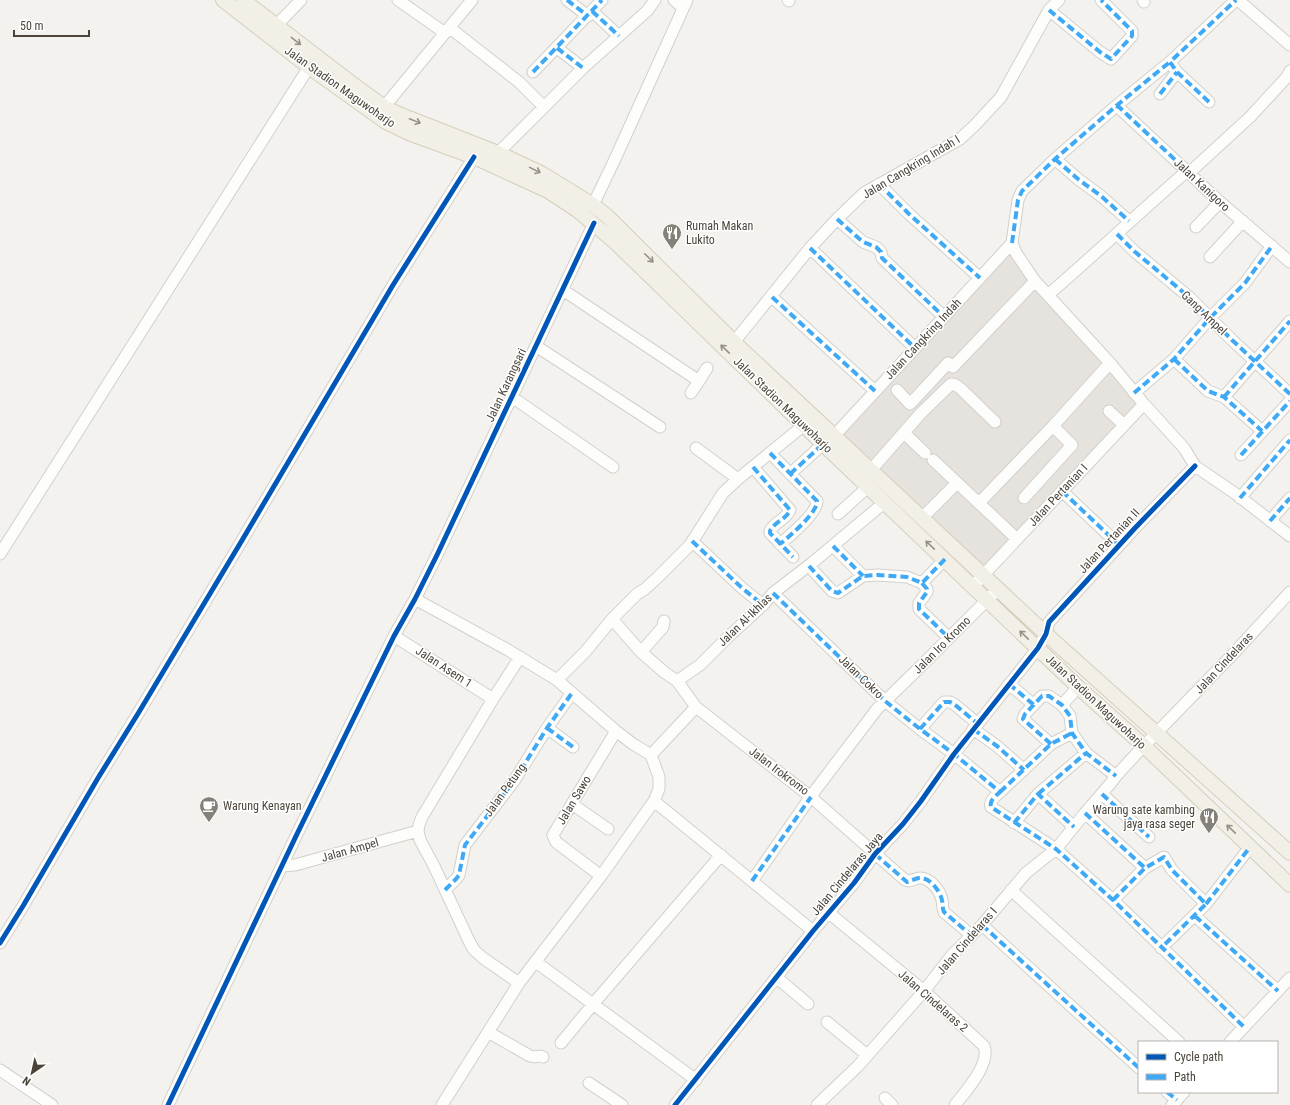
<svg xmlns="http://www.w3.org/2000/svg" width="1290" height="1105" viewBox="0 0 1290 1105" font-family="'Roboto Condensed',sans-serif">
  <style>
    .industrial { fill: #e6e2de }
    .lines { fill: none; stroke-linecap: round; stroke-linejoin: round }
    .minor-casing { stroke: #d2d0cb; stroke-width: 13 }
    .major-casing { stroke: #d6cebb; stroke-width: 16 }
    .minor { stroke: #fdfdfc; stroke-width: 11 }
    .major { stroke: #f2efe6; stroke-width: 14 }
    .quiet { stroke: #3fa9f5; stroke-width: 4; stroke-dasharray: 8 4; stroke-linecap: butt }
    .cycleway-casing { stroke: #fff; stroke-width: 8 }
    .cycleway { stroke: #0057b8; stroke-width: 5 }
    .oneway { stroke: #969187 }
    .labels { text-anchor: middle; stroke-width: 3; stroke-linejoin: round; paint-order: stroke }
    .street-label { font-size: 12px; fill: #4b4439; stroke: #fff }
    .poi-label { font-size: 12px; fill: #4b4439; stroke: #fff; text-anchor: start }
  </style>
  <rect width="100%" height="100%" fill="#f4f2ee"/>
  <path class="industrial" d="M1012,243L1144,404L983,575L834,436Z"/>
  <g class="lines">
    <defs>
      <path id="minor" d="M398,0L445,33
        M567,0L588,16
        M674,0L683,8
        M788,0L789,1
        M1143,0L1144,2
        M1238,0L1290,45
        M1049,10L1100,52L1111,59L1132,36V31L1101,0
        M592,11L619,36
        M450,28L519,82L544,107
        M271,31L301,0
        M557,48L583,68
        M533,72L602,0
        M1160,94L1177,72
        M1209,102L1177,72L1170,62L1236,0
        M1116,106L1171,61
        M384,107L472,0
        M498,153L583,68L647,11L655,0
        M1055,159L1078,179L1101,196L1129,221
        M1189,173L1250,117L1287,77L1290,71
        M879,184L909,214L980,278
        M593,205L615,159L687,0
        M837,219L863,242L876,247L881,252L882,258L944,317
        M1196,227L1220,202
        M1117,234L1134,251L1189,297L1232,340L1290,394
        M810,248L915,348
        M1210,257L1243,221
        M1290,262L1220,202L1117,106L1115,107L1055,159L1022,191L1018,200L1012,243L1016,253L1035,281L1110,363L1144,404L1184,448L1195,466L1236,494L1290,536
        M563,290L699,381L691,393
        M1048,295C1095,254 1140,212 1187,171
        M772,297L875,391
        M734,342L810,248L837,219L864,193L960,139L975,125L1001,97L1049,10L1059,0
        M536,346L660,427
        M1174,359L1208,391L1224,397L1262,431
        M699,381L707,368
        M897,390L910,404L948,363L953,367L1035,281
        M1134,393L1174,359L1210,318L1245,283L1272,246
        M512,397L613,467
        M1224,397L1290,321
        M1109,411L1124,425
        M904,433L925,453
        M834,436L1012,243
        M696,448L738,479
        M770,453L817,501C818,512 790,536 780,544
        M1241,455L1290,401
        M933,460L1017,539
        M753,467L790,510C787,519 774,522 770,531V533L793,557
        M871,470L921,413L951,384L956,385L961,389L995,422
        M790,474L823,444
        M1062,491L1119,545
        M1024,498L1072,445L1053,426
        M1240,498L1290,440
        M979,503L1053,426L1110,363
        M838,514L869,486
        M922,518L957,483
        M1270,521L1290,498
        M692,541L742,588L763,605
        M833,546L863,576
        M0,554L309,67
        M809,566L832,591L838,593L863,576L878,575L907,577L922,583L945,559
        M922,583L927,589V592L919,603V609L949,638
        M973,586L1144,404
        M773,593L885,701L920,729L954,754L1000,792C996,796 989,800 991,807L1056,849L1113,900L1244,1027
        M415,599L508,650L557,680L616,731L633,744L651,755L659,777V789L654,801L813,931
        M612,619L641,652L664,672L677,681L696,707L811,797L905,880C911,883 914,878 920,878C930,878 940,890 942,900C943,904 942,908 944,912L971,935
        M394,636L493,699
        M641,652L663,627L664,621
        M557,680L586,651L612,619L637,594L645,589L658,577L690,545L723,493L738,479L809,421
        M677,681L700,665L728,637L763,605L773,593L812,563L885,502
        M1009,684L1034,705
        M1062,705L1078,687
        M547,728L573,747
        M920,729L944,702H950L954,704L978,724
        M973,729L997,746L1024,770
        M1051,744L1023,719L1025,714L1042,696H1049L1062,705L1070,716L1072,733L1086,753L1116,776
        M651,755L696,707
        M1000,792L1051,744L1072,733
        M1038,794L1086,753
        M1102,794L1149,837
        M572,804L608,829
        M1085,813L1145,868L1164,857L1172,870L1206,904L1161,948
        M1014,823L1038,794L1074,827
        M282,866L295,865L418,831
        M601,876L556,842L553,835L616,731
        M752,881L814,792L877,709L919,668L998,589
        M445,890L456,879L459,875L465,845L514,781L547,728L572,693
        M1011,890L1179,1042
        M1113,900L1145,868
        M1206,904L1250,847
        M829,913L924,991L984,1046C991,1064 965,1092 955,1105
        M1195,916L1278,991
        M982,925L1139,1068
        M0,943L23,906L98,778L139,712L241,542L393,285L474,157
        M536,962L696,1080
        M776,977L808,1004
        M519,983L483,958L474,950L469,941L434,866L420,840L418,831L419,825L422,817L493,699L520,657
        M827,1022L867,1055
        M488,1032L530,1056C535,1058 539,1055 543,1057
        M1230,1042L1290,978
        M561,1043L594,1003L721,855
        M0,1070L52,1105
        M589,1083L622,1105
        M1167,1092L1177,1100
        M885,1098L892,1105
        M168,1105L297,834L394,636L415,599L437,555L594,223
        M442,1105L519,983L601,876L654,801
        M675,1105L813,931L854,883L875,854L903,824L921,801L954,754L1038,648L1046,634L1049,622L1135,528L1195,466
        M817,1105L858,1066L924,991L952,955L982,925L1026,873L1056,849L1085,813L1110,784L1116,776L1137,753L1234,653L1290,592
        M1172,1105L1184,1092"/>
      <path id="major" d="M223,0L309,67L386,122L411,134L474,157L548,191L577,210L616,243L823,444L1078,687L1144,746L1290,885
        M243,0L354,85L384,107L401,115L498,153L541,173L593,205L607,216L739,347L1046,634L1290,853"/>
    </defs>
    <use href="#minor" class="minor-casing"/>
    <use href="#major" class="major-casing"/>
    <use href="#minor" class="minor"/>
    <use href="#major" class="major"/>
    <path class="quiet" d="M567,0L588,16
      M1049,10L1100,52L1111,59L1132,36V31L1101,0
      M592,11L619,36
      M557,48L583,68
      M533,72L602,0
      M1160,94L1177,72
      M1209,102L1177,72L1170,62L1236,0
      M1116,106L1171,61
      M1055,159L1078,179L1101,196L1129,221
      M879,184L909,214L980,278
      M837,219L863,242L876,247L881,252L882,258L944,317
      M1117,234L1134,251L1189,297L1232,340L1290,394
      M1012,243L1018,200L1022,191L1055,159L1116,106L1119,107L1187,171
      M810,248L915,348
      M772,297L875,391
      M1174,359L1208,391L1224,397L1262,431
      M1134,393L1174,359L1210,318L1245,283L1272,246
      M1224,397L1290,321
      M770,453L817,501C818,512 790,536 780,544
      M1241,455L1290,401
      M753,467L790,510C787,519 774,522 770,531V533L793,557
      M790,474L823,444
      M1062,491L1119,545
      M1240,498L1290,440
      M1270,521L1290,498
      M692,541L742,588L763,605
      M833,546L863,576
      M809,566L832,591L838,593L863,576L878,575L907,577L922,583L945,559
      M922,583L927,589V592L919,603V609L949,638
      M773,593L885,701L920,729L954,754L1000,792C996,796 989,800 991,807L1056,849L1113,900L1244,1027
      M1009,684L1034,705
      M547,728L573,747
      M920,729L944,702H950L954,704L978,724
      M973,729L997,746L1024,770
      M1051,744L1023,719L1025,714L1042,696H1049L1062,705L1070,716L1072,733L1086,753L1116,776
      M1000,792L1051,744L1072,733
      M1038,794L1086,753
      M1102,794L1149,837
      M1085,813L1145,868L1164,857L1172,870L1206,904L1161,948
      M1014,823L1038,794L1074,827
      M875,854L907,882C911,881 914,879 919,878C930,877 940,891 942,900C943,904 942,908 944,912L971,935
      M752,881L811,797
      M445,890L456,879L459,875L465,845L514,781L547,728L572,693
      M1113,900L1145,868
      M1206,904L1250,847
      M1195,916L1278,991
      M982,925L1139,1068
      M1167,1092L1177,1100"/>
    <defs>
      <path id="cycleway" d="M0,943L23,906L98,778L139,712L241,542L393,285L474,157
        M168,1105L297,834L394,636L415,599L437,555L594,223
        M675,1105L813,931L854,883L875,854L903,824L921,801L954,754L1038,648L1046,634L1049,622L1135,528L1195,466"/>
    </defs>
    <use href="#cycleway" class="cycleway-casing"/>
    <use href="#cycleway" class="cycleway"/>
  </g>
  <defs><path id="oneway-shaft" d="M-6 0H5M1.5-3L5.5 0L1.5 3" fill="none" stroke-width="1.6" stroke-linecap="round" stroke-linejoin="round"/></defs>
  <g class="oneway">
    <use href="#oneway-shaft" transform="translate(296 41) rotate(38)"/>
    <use href="#oneway-shaft" transform="translate(415 121) rotate(22)"/>
    <use href="#oneway-shaft" transform="translate(535 170) rotate(26)"/>
    <use href="#oneway-shaft" transform="translate(649 258) rotate(45)"/>
    <use href="#oneway-shaft" transform="translate(725 349) rotate(-136)"/>
    <use href="#oneway-shaft" transform="translate(930 545) rotate(-136)"/>
    <use href="#oneway-shaft" transform="translate(1024 635) rotate(-136)"/>
    <use href="#oneway-shaft" transform="translate(1231 829) rotate(-136)"/>
  </g>
  <defs>
    <symbol id="restaurant-pin" viewBox="-11 -11 22 30"><path d="M0 17L-7.5 6A9.5 9.5 0 1 1 7.5 6Z" fill="#868178" stroke="#fff"/><path d="M-5-6h1v4h1v-4h1v4h1v-4h1v5L-1.5 .5V6h-2V.5L-5-1ZM5-6V6H3V1.5H1.5Q1.5-4 5-6Z" fill="#fff"/></symbol>
    <symbol id="cafe-pin" viewBox="-11 -11 22 30"><path d="M0 17L-7.5 6A9.5 9.5 0 1 1 7.5 6Z" fill="#868178" stroke="#fff"/><path d="M-5.5-4.5H6V0H3Q3 3.5 0 3.5H-2.5Q-5.5 3.5-5.5 0ZM3-3.2v2h1.7v-2ZM-6 4.5H4V6H-6Z" fill="#fff"/></symbol>
  </defs>
  <g fill-rule="evenodd">
    <use href="#restaurant-pin" x="661" y="222" width="22" height="30"/>
    <use href="#cafe-pin" x="198" y="795" width="22" height="30"/>
    <use href="#restaurant-pin" x="1198" y="806" width="22" height="30"/>
  </g>
  <g class="labels">
    <g class="street-label">
      <text transform="translate(340 87) rotate(35)" y="4">Jalan Stadion Maguwoharjo</text>
      <text transform="translate(911 167) rotate(-31)" y="4">Jalan Cangkring Indah I</text>
      <text transform="translate(1202 185) rotate(43)" y="4">Jalan Kanigoro</text>
      <text transform="translate(1204 313) rotate(44)" y="4">Gang Ampel</text>
      <text transform="translate(923 339) rotate(-47)" y="4">Jalan Cangkring Indah</text>
      <text transform="translate(506 385) rotate(-65)" y="4">Jalan Karangsari</text>
      <text transform="translate(783 405) rotate(44)" y="4">Jalan Stadion Maguwoharjo</text>
      <text transform="translate(1058 495) rotate(-47)" y="4">Jalan Pertanian I</text>
      <text transform="translate(1109 541) rotate(-47)" y="4">Jalan Pertanian II</text>
      <text transform="translate(745 620) rotate(-44)" y="4">Jalan Al-Ikhlas</text>
      <text transform="translate(942 645) rotate(-45)" y="4">Jalan Iro Kromo</text>
      <text transform="translate(1224 663) rotate(-47)" y="4">Jalan Cindelaras</text>
      <text transform="translate(444 667) rotate(33)" y="4">Jalan Asem 1</text>
      <text transform="translate(861 677) rotate(44)" y="4">Jalan Cokro</text>
      <text transform="translate(1096 702) rotate(43)" y="4">Jalan Stadion Maguwoharjo</text>
      <text transform="translate(779 771) rotate(37)" y="4">Jalan Irokromo</text>
      <text transform="translate(505 790) rotate(-54)" y="4">Jalan Petung</text>
      <text transform="translate(574 800) rotate(-59)" y="4">Jalan Sawo</text>
      <text transform="translate(350 850) rotate(-16)" y="4">Jalan Ampel</text>
      <text transform="translate(847 874) rotate(-50)" y="4">Jalan Cindelaras Jaya</text>
      <text transform="translate(967 941) rotate(-49)" y="4">Jalan Cindelaras I</text>
      <text transform="translate(933 1001) rotate(41)" y="4">Jalan Cindelaras 2</text>
    </g>
    <g class="poi-label">
      <text x="686" y="230">Rumah Makan<tspan x="686" dy="14">Lukito</tspan></text>
      <text x="223" y="810">Warung Kenayan</text>
      <text x="1195" y="814" text-anchor="end">Warung sate kambing<tspan x="1195" dy="14">jaya rasa seger</tspan></text>
    </g>
  </g>
  <rect x="1138" y="1041" width="140" height="52" fill="#ffffff" stroke="#b7b4b0"/>
  <rect x="1146" y="1054" width="20" height="6" fill="#0057b8" stroke="#b7b4b0"/>
  <text x="1174" y="1061" font-size="12" fill="#4b4439">Cycle path</text>
  <rect x="1146" y="1074" width="20" height="6" fill="#3fa9f5" stroke="#b7b4b0"/>
  <text x="1174" y="1081" font-size="12" fill="#4b4439">Path</text>
  <g transform="translate(32 1073) rotate(214)" stroke="#ffffff" stroke-width="3" paint-order="stroke">
  <path d="M0-3L7 15L0 10L-7 15Z" fill="#4b4439"/>
  <text y="-6" font-size="11" font-weight="bold" text-anchor="middle" fill="#4b4439">N</text>
  </g>
  <path d="M14 30v6h75v-6" fill="none" stroke="#4b4439" stroke-width="2"/>
  <text x="20" y="30" font-size="12" fill="#4b4439" stroke="#ffffff" stroke-width="3" paint-order="stroke">50 m</text>
</svg>
